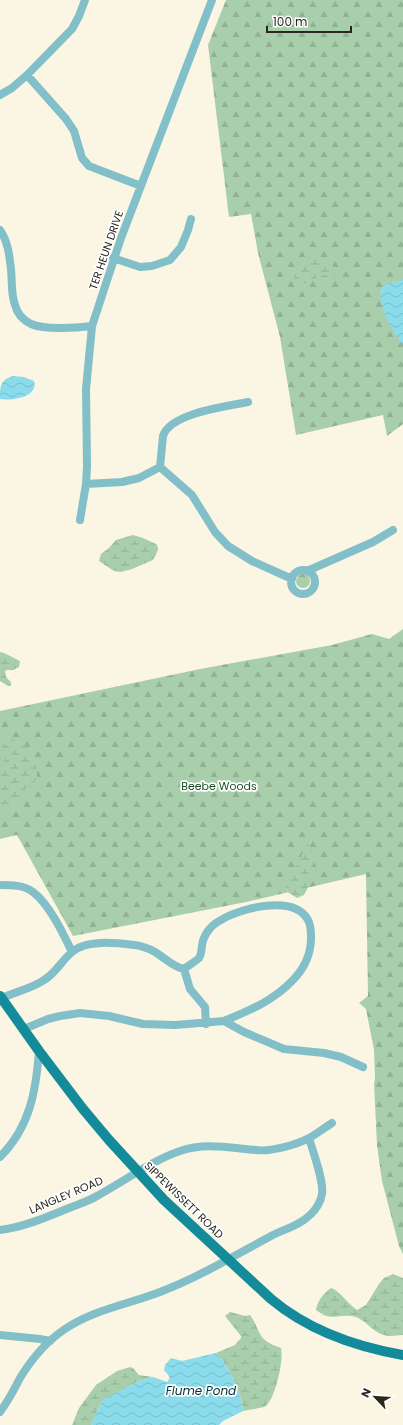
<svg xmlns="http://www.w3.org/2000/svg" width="403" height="1425" viewBox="0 0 403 1425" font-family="Poppins,sans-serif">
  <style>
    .forest { fill: url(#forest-firs) }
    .wetland { fill: url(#wetland-marsh) }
    .water { fill: url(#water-waves) }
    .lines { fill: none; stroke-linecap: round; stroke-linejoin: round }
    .minor { stroke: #82bfc9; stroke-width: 8 }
    .major { stroke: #138b9b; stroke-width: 10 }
    .labels { text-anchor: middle; stroke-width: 3.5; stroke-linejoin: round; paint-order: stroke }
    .street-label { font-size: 11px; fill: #292720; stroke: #fff }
    .park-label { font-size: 11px; fill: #174d22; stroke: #fff }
    .water-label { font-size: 12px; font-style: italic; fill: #073138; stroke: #fff }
  </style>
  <defs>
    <pattern id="forest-firs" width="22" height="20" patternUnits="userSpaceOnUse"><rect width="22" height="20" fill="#a8ceab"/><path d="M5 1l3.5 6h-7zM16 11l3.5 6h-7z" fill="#91b193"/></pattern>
    <pattern id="wetland-marsh" width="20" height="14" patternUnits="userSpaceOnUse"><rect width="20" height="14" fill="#a8ceab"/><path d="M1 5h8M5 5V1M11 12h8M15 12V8" fill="none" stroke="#91b193"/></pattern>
    <pattern id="water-waves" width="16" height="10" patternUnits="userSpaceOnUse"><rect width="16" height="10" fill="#8adcec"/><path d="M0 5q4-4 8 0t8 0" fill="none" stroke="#77bdca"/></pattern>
  </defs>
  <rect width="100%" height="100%" fill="#faf6e3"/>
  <path class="forest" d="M226,0H403V424L387,436L383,415L296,435L280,337L258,253L251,214L229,217L208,45Z
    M296 581a7 7 0 1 1 14 0a7 7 0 1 1-14 0Z
    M403,629V1254L399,1246L382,1181L377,1145L374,1083L375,1079L374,1050L366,1009L359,1003L368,996L366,874L246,902L73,936L17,835L0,839V711L200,669L332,645L372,634L389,639Z"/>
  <path class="wetland" d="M308,257C317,258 337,266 342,273L341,276C334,274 322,275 316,278C307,281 304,287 295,281L294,277L298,263Z
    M133,535L143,538L156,544L158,547V550L153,560L132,569L121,572L114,571L99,561L101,554L109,548L116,540Z
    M0,652L4,653L20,661L19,667L13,670H6L5,672L6,677L11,682V686H8L0,681Z
    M7,737L27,746C30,755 38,766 37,776C36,784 27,787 22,792C18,796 17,803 12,807C9,810 5,811 1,811L0,763L4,761L6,756C3,749 0,742 7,737Z
    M307,844H308C318,856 312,882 304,895L297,898L286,891V887Z
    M393,1274L403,1278V1335C397,1335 390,1337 384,1335C372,1332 365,1318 352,1316C336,1314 331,1322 316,1310C317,1301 324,1293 331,1288C339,1290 348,1304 357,1310L366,1305L379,1284L384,1278Z
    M230,1312L245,1316L250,1315C254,1320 256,1326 259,1332C263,1341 272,1345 281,1348C284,1360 275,1402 264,1407L243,1411C242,1394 229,1366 216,1353L235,1345L241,1338V1336L225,1316Z
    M130,1367L133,1368L139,1375L153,1377L139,1381L102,1401L91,1425H72L79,1408L96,1385L117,1371Z"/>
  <path class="water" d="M403,280V344C391,329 378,307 381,287L386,284Z
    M13,376L24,377L34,381C39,397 11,401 0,399C0,387 0,380 13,376Z
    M216,1353C229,1366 242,1394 243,1411L223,1421L219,1425H91L102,1401L108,1397L139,1381L153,1377L167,1382C172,1377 168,1375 164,1370L165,1365L171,1358L182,1361Z"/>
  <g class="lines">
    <path class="minor" d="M27,75L66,119L74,131L82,158L89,166L141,186
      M0,95L12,88L27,75L72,29L79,16L85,0
      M0,230C7,240 9,251 10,262C13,276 10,292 15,305C17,313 23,320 31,324C44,330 77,328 92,326
      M113,258L140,267L152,266L170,260L181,247L188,230L191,219
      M248,402C228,406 170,413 163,436L160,467L192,495L215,532L228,546L252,561L292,579
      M86,484L122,482L139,478L160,467
      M80,520L86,484L87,466L86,389L92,326L121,238L212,0
      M291 582a12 12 0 1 1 24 0a12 12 0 1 1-24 0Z
      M307,571L373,542L393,530
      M0,885C11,885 24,885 33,892C49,904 63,933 72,952
      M184,969L190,989L205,1007L206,1024
      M2,998C15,992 33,988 44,980C56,973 62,960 72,952C86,939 118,943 135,945C141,946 150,949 155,952C165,958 173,967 184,969C189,965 195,962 199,958C202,954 201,951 202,946C203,935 211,925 221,920C241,908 294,894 308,920C311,925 311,933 311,938C311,955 303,970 292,981C273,1001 248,1011 224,1021
      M24,1029L48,1019L60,1016L80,1013L109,1016L143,1024L175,1025L224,1021L244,1032L284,1049L324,1053L341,1057L363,1067
      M0,1157C30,1127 36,1091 39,1051
      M0,1230C24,1227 47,1217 69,1208C79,1204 89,1201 97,1196C123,1182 153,1160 180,1151C205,1142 231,1148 256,1150C270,1152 296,1145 309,1138C317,1134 324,1128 332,1123
      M0,1335L40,1339L50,1341
      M0,1412C8,1401 14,1390 20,1378C31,1360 47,1341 65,1329C93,1310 129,1304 160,1292C199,1277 234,1256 271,1236C284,1229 299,1226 310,1215C316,1210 321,1201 322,1194C324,1181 313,1152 309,1138"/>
    <path class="major" d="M0,996L39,1051L83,1109L109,1140L164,1200L271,1299C308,1330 357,1347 403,1355"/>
  </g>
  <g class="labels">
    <g class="street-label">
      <text transform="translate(106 250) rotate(-71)" y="4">TER HEUN DRIVE</text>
      <text transform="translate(66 1195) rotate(-23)" y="4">LANGLEY ROAD</text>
      <text transform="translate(184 1200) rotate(44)" y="4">SIPPEWISSETT ROAD</text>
    </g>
    <g class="park-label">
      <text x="219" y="790">Beebe Woods</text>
    </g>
    <g class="water-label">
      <text x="201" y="1395">Flume Pond</text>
    </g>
  </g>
  <g transform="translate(375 1397) rotate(295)" stroke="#ffffff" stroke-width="3" paint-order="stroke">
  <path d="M0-3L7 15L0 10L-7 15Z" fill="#292720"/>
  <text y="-6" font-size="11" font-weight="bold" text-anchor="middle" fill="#292720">N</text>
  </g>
  <path d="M267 26v6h84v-6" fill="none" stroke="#292720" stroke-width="2"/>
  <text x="273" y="26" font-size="12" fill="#292720" stroke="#ffffff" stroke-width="3" paint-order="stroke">100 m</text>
</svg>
